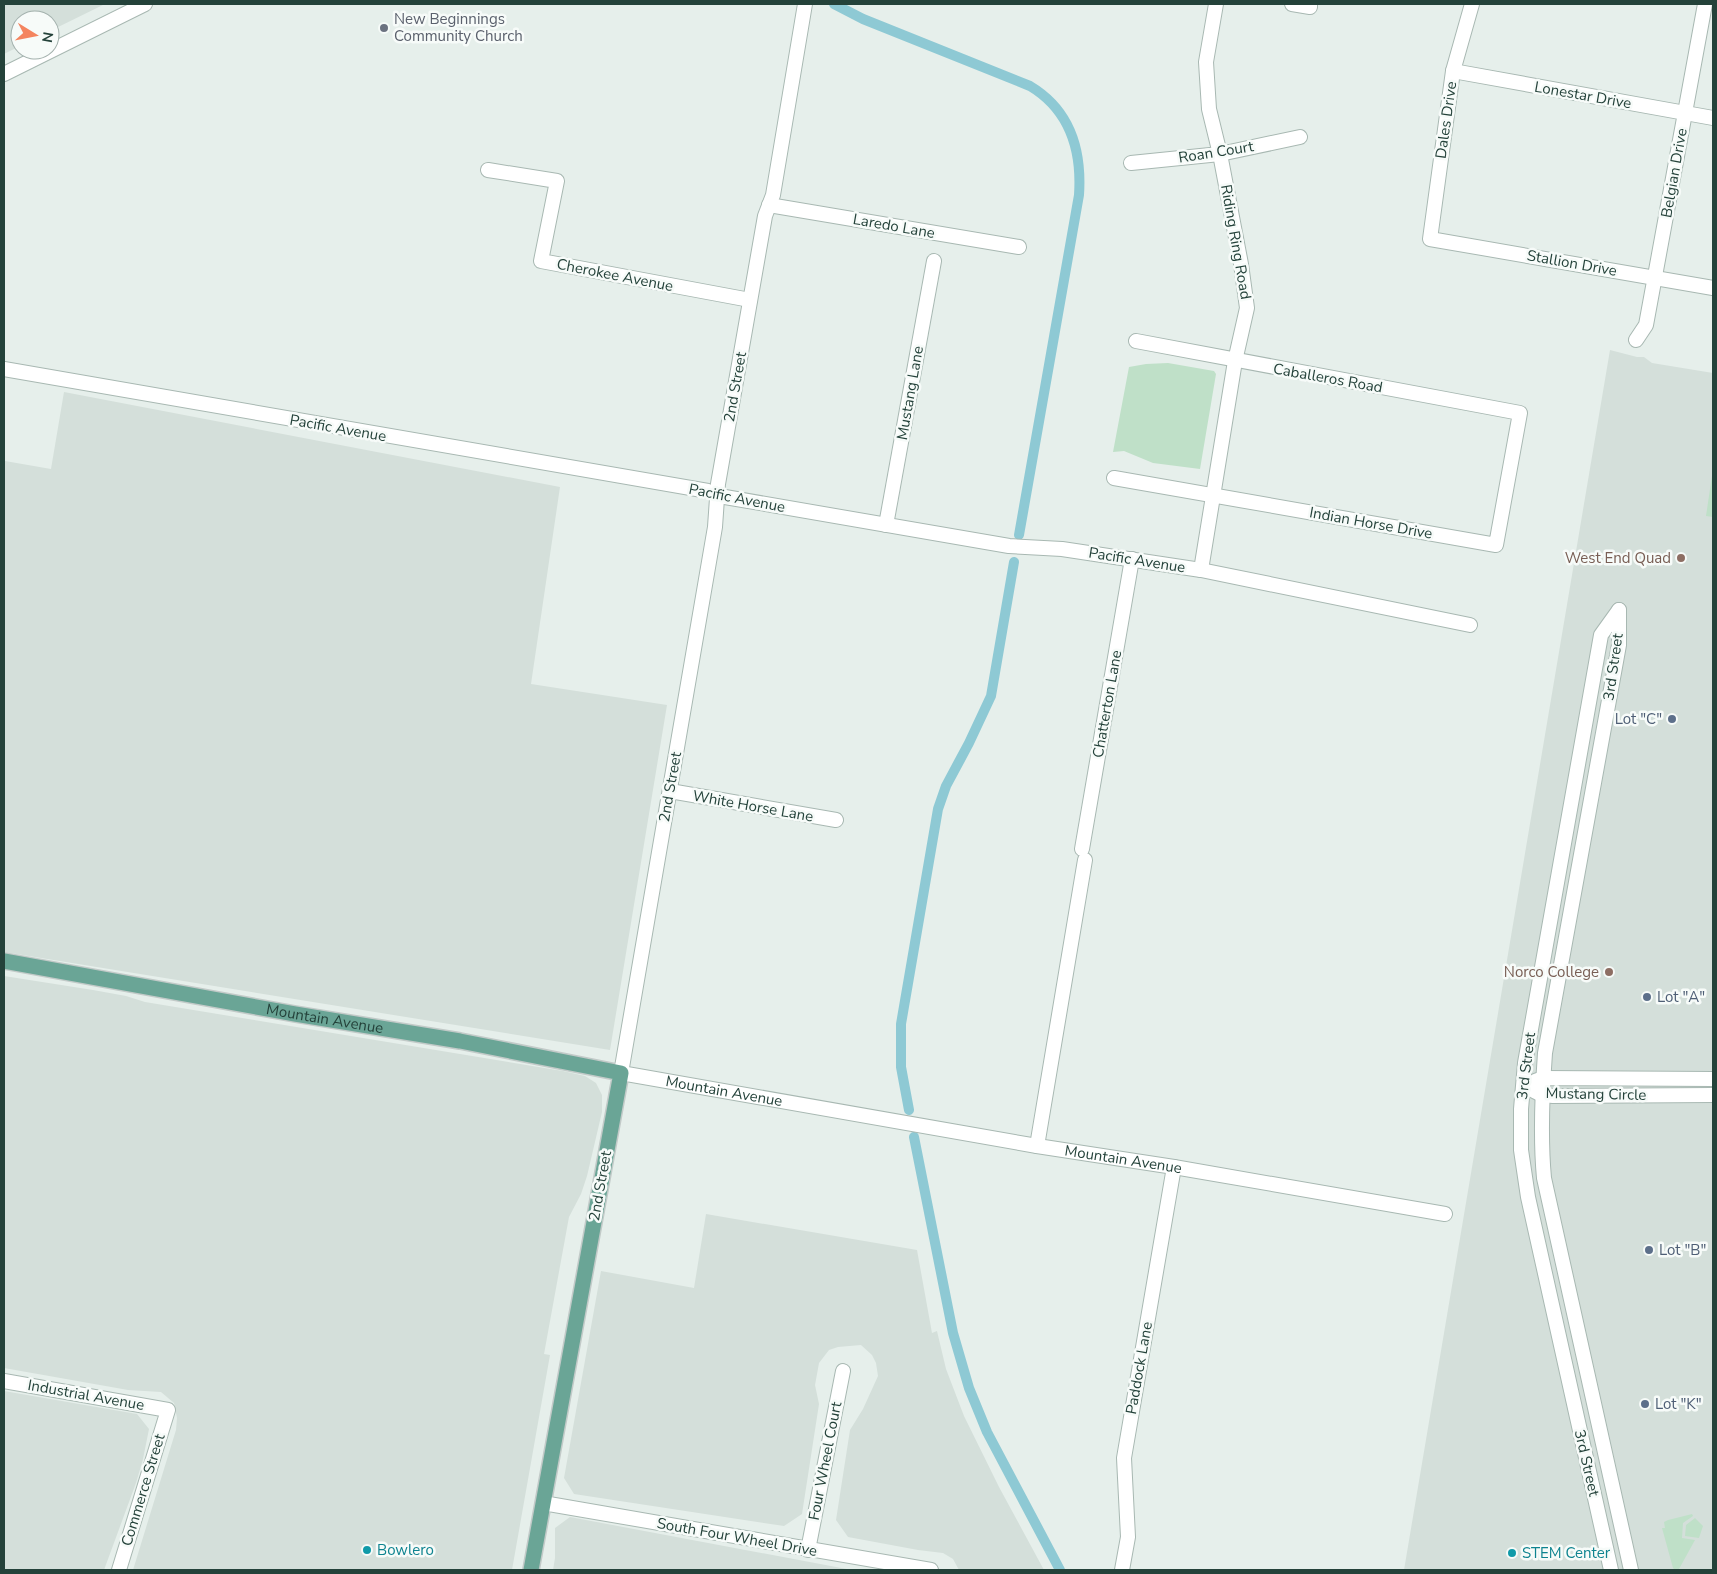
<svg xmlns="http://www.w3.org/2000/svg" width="1717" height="1574" viewBox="0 0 1717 1574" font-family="'Nunito Sans',sans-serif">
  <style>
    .built { fill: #d4dfda }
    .green { fill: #bfe0c8 }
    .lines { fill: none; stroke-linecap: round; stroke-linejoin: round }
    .canal { stroke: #8ec9d4; stroke-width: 10 }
    .minor-casing { stroke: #a8b8b2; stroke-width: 16 }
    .major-casing { stroke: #c2cac8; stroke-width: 18 }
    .minor { stroke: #fff; stroke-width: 14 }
    .major { stroke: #6aa596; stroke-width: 15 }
    .worship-dot { fill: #6b7280; stroke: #f7fbf9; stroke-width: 2 }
    .education-dot { fill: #8d6e63; stroke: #f7fbf9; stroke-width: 2 }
    .service-dot { fill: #5c6f8a; stroke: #f7fbf9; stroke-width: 2 }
    .culture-dot { fill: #0f9aa8; stroke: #f7fbf9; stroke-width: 2 }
    .labels { text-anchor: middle; stroke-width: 5; stroke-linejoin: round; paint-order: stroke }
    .worship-label { font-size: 15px; fill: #5b616d; stroke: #f7fbf9; text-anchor: start }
    .street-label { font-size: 15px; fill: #24423a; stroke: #f7fbf9 }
    .education-label { font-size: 15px; fill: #785e54; stroke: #f7fbf9; text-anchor: end }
    .service-label { font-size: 15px; fill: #4e5e75; stroke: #f7fbf9; text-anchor: start }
    .culture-label { font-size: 15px; fill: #0d838f; stroke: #f7fbf9; text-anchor: start }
  </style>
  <rect width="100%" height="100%" fill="#e6efeb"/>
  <path class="built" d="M4,4H105L50,31V20H20V46L4,54Z
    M1610,350L1637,357H1644L1652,363L1713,373V1570H1404Z
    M64,392L560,487L531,684L667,705L610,1050L4,952V467L5,461L51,469Z
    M4,976L93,990L126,996L145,1002L563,1071L585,1076L596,1083L602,1095V1112L587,1176L581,1194L569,1217L544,1354L550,1355L512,1570H133L176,1430L177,1418L174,1403L161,1392L128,1390L4,1368Z
    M706,1214L917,1250L932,1333L937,1331L946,1369L964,1416L999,1487L1044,1570H959L953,1559L943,1553L918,1550L848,1537L836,1520L850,1430L863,1409L878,1376L876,1363L872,1355L861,1345L838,1347L829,1350L819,1363L815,1385L819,1404L802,1514L784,1526L574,1494L564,1478L601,1271L694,1288Z
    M4,1391L137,1414L149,1429L143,1459L136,1483L104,1570H4Z
    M570,1517L852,1570H553L555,1558V1528Z"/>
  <path class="green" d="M1168,363L1214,371L1216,374L1200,469L1153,463L1124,451L1113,452L1129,367L1146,364Z
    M1713,469V517L1706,516Z
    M1692,1514L1693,1516L1683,1523L1682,1538L1695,1540L1679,1569L1675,1570L1673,1568L1662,1528H1665L1664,1522L1668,1520Z
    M1695,1518L1703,1526L1699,1538L1685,1536L1686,1525Z"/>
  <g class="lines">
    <path class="canal" d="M834,4L863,19L1030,86C1070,110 1082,150 1079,195L1019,535
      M909,1110L901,1067V1024L938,809L946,786L969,743L991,696L1014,562
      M914,1137L953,1333L969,1388L987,1432L1060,1570"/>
    <defs>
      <g id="minor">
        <path id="s1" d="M805,4L773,195L765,216L718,484L715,527L621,1073L1037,1146L1174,1167L1445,1214"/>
        <path d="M1292,4L1310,7V4"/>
        <path d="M1472,4L1453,71L1430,239L1713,288"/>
        <path d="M1453,71L1713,118"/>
        <path d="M4,74L145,4"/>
        <path d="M1131,163L1220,154L1300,137"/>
        <path d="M488,170L557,181L541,261L750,300"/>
        <path d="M769,205L1019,247"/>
        <path d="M1636,340L1646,325L1705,4"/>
        <path d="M4,369L708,491L725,497L1009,546L1062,549L1201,570L1470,625"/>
        <path d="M1114,478L1496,545L1520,413L1136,341"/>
        <path d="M886,525L934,261"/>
        <path d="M1201,570L1235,361L1247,308L1241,264L1220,154L1209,109L1206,62L1216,4"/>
        <path d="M1619,610V645L1545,1053C1542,1095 1540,1136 1544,1178L1631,1570"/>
        <path d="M670,791L836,820"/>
        <path d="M1082,849L1132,559"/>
        <path d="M1535,1081L1543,1078L1713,1079"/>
        <path d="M1534,1091L1542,1095L1553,1096L1713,1095"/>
        <path d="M1037,1146L1085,860"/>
        <path d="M4,1381L168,1410L119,1570"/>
        <path d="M543,1503L931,1570"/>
        <path d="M808,1550L843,1371"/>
        <path d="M1122,1570L1128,1537L1124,1458L1174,1167"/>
        <path d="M1611,1570L1528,1197L1521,1150V1109L1525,1063L1601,635L1619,610"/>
      </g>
      <g id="major">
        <path id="s2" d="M4,961L295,1014L460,1041L621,1073L531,1570"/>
      </g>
    </defs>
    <use href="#minor" class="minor-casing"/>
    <use href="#major" class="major-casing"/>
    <use href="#minor" class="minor"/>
    <use href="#major" class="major"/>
  </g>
  <circle class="worship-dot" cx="384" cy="28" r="5"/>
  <g class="education-dot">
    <circle cx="1681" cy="558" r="5"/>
    <circle cx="1609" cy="972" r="5"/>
  </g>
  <g class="service-dot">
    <circle cx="1672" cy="719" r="5"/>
    <circle cx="1647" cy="997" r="5"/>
    <circle cx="1649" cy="1250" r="5"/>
    <circle cx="1645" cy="1404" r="5"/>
  </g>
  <g class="culture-dot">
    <circle cx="367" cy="1550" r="5"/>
    <circle cx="1512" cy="1553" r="5"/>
  </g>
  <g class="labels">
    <g class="worship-label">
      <text x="394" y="24">New Beginnings<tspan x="394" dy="17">Community Church</tspan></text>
    </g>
    <g class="street-label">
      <text transform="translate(1583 95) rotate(10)" y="5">Lonestar Drive</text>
      <text transform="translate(1446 120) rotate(-82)" y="5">Dales Drive</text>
      <text transform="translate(1216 152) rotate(-9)" y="5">Roan Court</text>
      <text transform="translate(1674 173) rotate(-80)" y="5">Belgian Drive</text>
      <text transform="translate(894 226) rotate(10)" y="5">Laredo Lane</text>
      <text transform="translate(1236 242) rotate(80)" y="5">Riding Ring Road</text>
      <text transform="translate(1572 263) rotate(10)" y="5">Stallion Drive</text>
      <text transform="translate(615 275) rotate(11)" y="5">Cherokee Avenue</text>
      <text transform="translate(1328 378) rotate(10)" y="5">Caballeros Road</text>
      <text transform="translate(735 387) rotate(-80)" y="5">2nd Street</text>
      <text transform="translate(910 393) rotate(-80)" y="5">Mustang Lane</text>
      <text transform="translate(338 428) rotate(10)" y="5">Pacific Avenue</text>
      <text transform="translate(737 498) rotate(11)" y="5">Pacific Avenue</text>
      <text transform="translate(1371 523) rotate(10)" y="5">Indian Horse Drive</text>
      <text transform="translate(1137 560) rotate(9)" y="5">Pacific Avenue</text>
      <text transform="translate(1613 667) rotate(-82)" y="5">3rd Street</text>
      <text transform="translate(1107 704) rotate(-80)" y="5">Chatterton Lane</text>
      <text transform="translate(670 787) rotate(-80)" y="5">2nd Street</text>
      <text transform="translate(753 806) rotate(10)" y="5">White Horse Lane</text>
      <text dy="5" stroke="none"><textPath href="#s2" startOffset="326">Mountain Avenue</textPath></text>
      <text transform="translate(1526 1066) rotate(-83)" y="5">3rd Street</text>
      <text dy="5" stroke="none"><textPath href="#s1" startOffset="1190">Mountain Avenue</textPath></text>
      <text transform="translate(1596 1094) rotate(1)" y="5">Mustang Circle</text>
      <text dy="5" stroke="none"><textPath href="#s1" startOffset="1595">Mountain Avenue</textPath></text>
      <text transform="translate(600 1186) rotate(-80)" y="5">2nd Street</text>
      <text transform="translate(1139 1368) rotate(-80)" y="5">Paddock Lane</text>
      <text transform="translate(86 1395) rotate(10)" y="5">Industrial Avenue</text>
      <text transform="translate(825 1461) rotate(-79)" y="5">Four Wheel Court</text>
      <text transform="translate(1587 1463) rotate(77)" y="5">3rd Street</text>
      <text transform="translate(143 1490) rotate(-73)" y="5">Commerce Street</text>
      <text transform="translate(737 1537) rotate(10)" y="5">South Four Wheel Drive</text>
    </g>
    <g class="education-label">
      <text x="1671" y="563">West End Quad</text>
      <text x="1599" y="977">Norco College</text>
    </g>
    <g class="service-label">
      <text x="1662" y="724" text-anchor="end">Lot "C"</text>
      <text x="1657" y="1002">Lot "A"</text>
      <text x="1659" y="1255">Lot "B"</text>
      <text x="1655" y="1409">Lot "K"</text>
    </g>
    <g class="culture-label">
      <text x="377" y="1555">Bowlero</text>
      <text x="1522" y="1558">STEM Center</text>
    </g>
  </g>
  <rect width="1717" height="1574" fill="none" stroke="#24423a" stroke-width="10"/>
  <g transform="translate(35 35) rotate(100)"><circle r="24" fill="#f7fbf9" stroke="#a3b1ad"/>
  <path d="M0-4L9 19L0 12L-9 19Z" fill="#f4845f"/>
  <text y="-8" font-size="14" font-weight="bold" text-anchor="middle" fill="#24423a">N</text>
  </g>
</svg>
